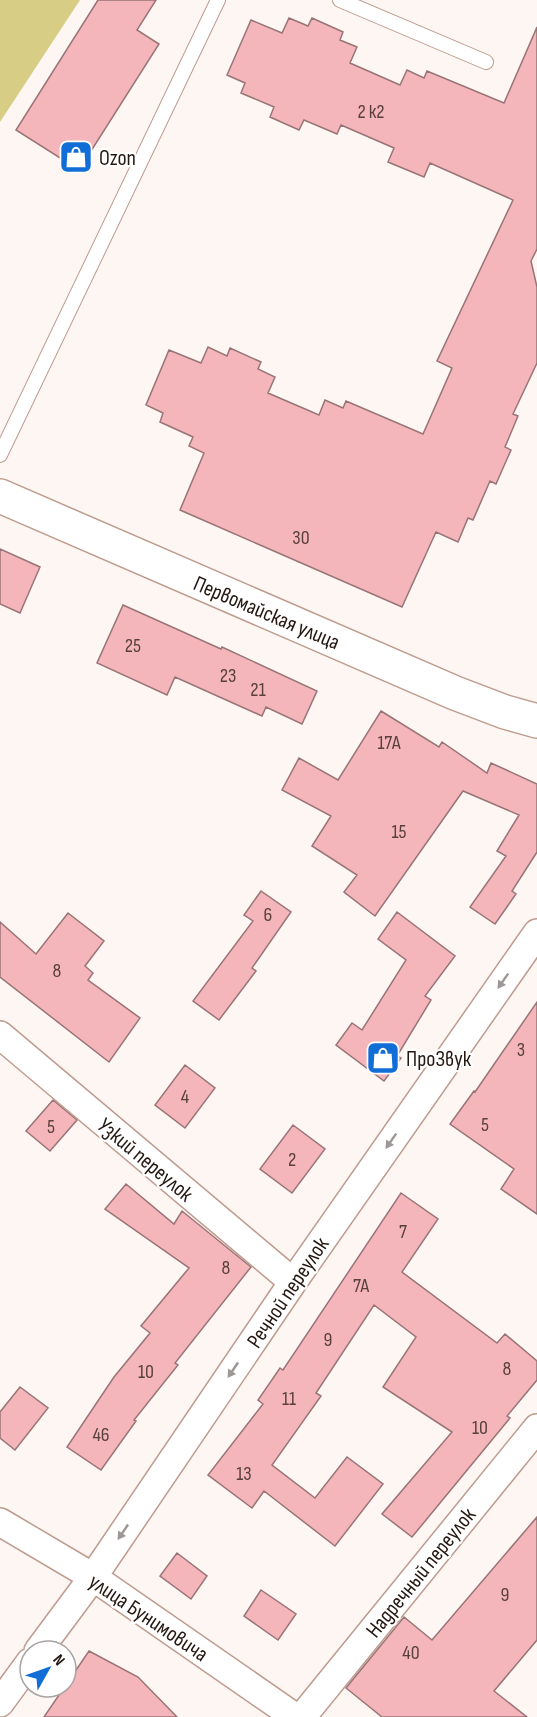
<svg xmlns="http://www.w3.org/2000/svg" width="537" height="1717" viewBox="0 0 537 1717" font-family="'Sofia Sans Condensed',sans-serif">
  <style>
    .green { fill: #d8cd85 }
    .building { fill: #f4b6bb; stroke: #997477; stroke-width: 1.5 }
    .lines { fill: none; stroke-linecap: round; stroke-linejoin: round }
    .service-casing { stroke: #be9b8d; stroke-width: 16 }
    .minor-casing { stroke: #be9b8d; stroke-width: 30 }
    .tertiary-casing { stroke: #be9b8d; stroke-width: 36 }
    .service { stroke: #fff; stroke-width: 14 }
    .minor { stroke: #fff; stroke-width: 27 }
    .tertiary { stroke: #fff; stroke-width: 33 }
    .oneway { fill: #9d9795 }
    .labels { text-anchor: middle; stroke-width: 4.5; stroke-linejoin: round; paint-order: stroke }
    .number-label { font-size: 20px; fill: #59403d }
    .poi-label { font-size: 22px; fill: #251813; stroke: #fff; text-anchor: start }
    .street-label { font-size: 22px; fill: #251813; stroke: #fff }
  </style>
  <rect width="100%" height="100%" fill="#fef6f3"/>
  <path class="green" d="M0,0H80L0,122Z"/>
  <path class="building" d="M98,0H156L137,30L159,44L79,170L16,130Z
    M289,18L308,26L312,18L343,32L340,40L357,47L350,63L400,85L407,70L424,78L427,71L504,103L537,27V249L531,261L537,287V363L513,414L518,416L505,447L511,450L496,484L490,481L473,520L468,518L458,542L436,532L402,607L180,510L204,453L189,446L193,437L160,422L163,413L146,405L169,350L201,363L208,347L227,356L230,348L261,362L258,369L275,377L268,393L319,415L325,400L343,408L346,401L423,434L452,368L437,361L513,200L430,163L424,177L388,162L394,148L341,125L337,134L304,120L299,130L270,117L274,107L241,93L245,83L227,75L251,20L282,33Z
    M0,549L40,567L20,613L0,604Z
    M123,605L221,649L222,647L317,691L302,724L266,707L262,716L175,677L167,695L97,663Z
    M381,711L439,747L442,742L487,773L491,763L537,784V852L512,891L516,894L495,924L470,907L506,856L497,851L519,815L463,791L375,916L344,892L357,875L312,846L331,816L282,790L299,758L338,780Z
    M261,891L291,912L252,968L256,971L219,1020L193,1001L253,921L244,915Z
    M397,912L455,956L425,996L431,1000L397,1056L401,1058L384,1081L336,1045L352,1023L362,1030L406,960L378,939Z
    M68,913L104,941L85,966L93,973L88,980L140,1018L109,1062L0,977V922L36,954Z
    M537,1002V1214L501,1189L514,1169L450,1124L474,1091L475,1092Z
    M185,1065L215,1088L185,1128L155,1105Z
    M53,1100L77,1120L50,1151L26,1131Z
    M293,1125L325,1149L292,1193L260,1169Z
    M126,1184L174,1224L182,1211L251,1267L175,1363L178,1365L134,1420L136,1421L101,1470L67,1447L114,1377L150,1333L141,1326L189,1268L105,1209Z
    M401,1193L438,1219L402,1272L497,1343L505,1334L537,1361V1380L507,1416L510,1418L412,1537L382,1514L452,1432L383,1387L416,1337L374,1305L316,1393L321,1396L272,1465L315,1498L347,1457L383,1484L335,1546L264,1491L252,1508L208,1475L263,1404L258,1400L280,1368L283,1370Z
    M20,1387L48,1408L15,1450L0,1438V1412Z
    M537,1517V1640L494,1691L527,1717H382L346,1688L404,1617L432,1640Z
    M177,1553L207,1576L191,1599L160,1576Z
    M261,1590L296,1614L278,1640L244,1616Z
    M89,1651L138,1677L177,1717H44Z"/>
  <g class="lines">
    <defs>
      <path id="service" d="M340,0L486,62
        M0,455L218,0"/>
      <path id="minor" d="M0,1035L293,1282
        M0,1522L93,1577L295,1717
        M38,1651L93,1577L293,1282L537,933
        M0,1703L30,1662
        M302,1717L537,1428"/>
      <path id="tertiary" d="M0,496L455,693L505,712L537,721"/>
    </defs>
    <use href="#service" class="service-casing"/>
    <use href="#minor" class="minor-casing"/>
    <use href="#tertiary" class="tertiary-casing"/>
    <use href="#service" class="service"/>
    <use href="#minor" class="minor"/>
    <use href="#tertiary" class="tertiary"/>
  </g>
  <defs><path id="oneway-solid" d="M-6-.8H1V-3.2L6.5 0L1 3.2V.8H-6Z" transform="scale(1.5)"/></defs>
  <g class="oneway">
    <use href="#oneway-solid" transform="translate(503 981) rotate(125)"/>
    <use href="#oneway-solid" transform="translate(391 1141) rotate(125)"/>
    <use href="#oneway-solid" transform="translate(233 1370) rotate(124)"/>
    <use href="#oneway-solid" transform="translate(123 1532) rotate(124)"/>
  </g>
  <defs>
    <symbol id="shop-square" viewBox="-11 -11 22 22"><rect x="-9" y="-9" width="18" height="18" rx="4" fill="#116ed7" stroke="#fff"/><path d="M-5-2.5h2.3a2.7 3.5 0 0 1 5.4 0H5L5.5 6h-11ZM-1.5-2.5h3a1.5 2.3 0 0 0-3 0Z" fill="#fff"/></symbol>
  </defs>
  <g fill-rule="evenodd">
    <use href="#shop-square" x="57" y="138" width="38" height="38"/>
    <use href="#shop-square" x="364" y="1039" width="38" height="38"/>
  </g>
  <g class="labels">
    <g class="number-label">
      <text x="371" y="118">2 к2</text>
      <text x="301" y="544">30</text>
      <text x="133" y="652">25</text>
      <text x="228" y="682">23</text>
      <text x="258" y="696">21</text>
      <text x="389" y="749">17А</text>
      <text x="399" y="838">15</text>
      <text x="268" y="921">6</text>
      <text x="57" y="977">8</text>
      <text x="521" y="1056">3</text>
      <text x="185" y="1103">4</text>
      <text x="485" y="1131">5</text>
      <text x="51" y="1133">5</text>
      <text x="292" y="1166">2</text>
      <text x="403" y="1238">7</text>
      <text x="226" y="1274">8</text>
      <text x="361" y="1292">7А</text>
      <text x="328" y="1346">9</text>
      <text x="507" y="1375">8</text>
      <text x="146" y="1378">10</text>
      <text x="289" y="1405">11</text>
      <text x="480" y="1434">10</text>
      <text x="101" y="1441">46</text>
      <text x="244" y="1480">13</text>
      <text x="505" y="1601">9</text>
      <text x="411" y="1659">40</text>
    </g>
    <g class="poi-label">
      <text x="99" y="165">Ozon</text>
      <text x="406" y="1066">ПроЗвук</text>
    </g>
    <g class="street-label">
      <text transform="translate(267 612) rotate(23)" y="8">Первомайская улица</text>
      <text transform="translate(146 1159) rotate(40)" y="8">Узкий переулок</text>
      <text transform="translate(287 1292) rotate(-56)" y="8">Речной переулок</text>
      <text transform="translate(420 1572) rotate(-51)" y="8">Надречный переулок</text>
      <text transform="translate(149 1617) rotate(34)" y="8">улица Бунимовича</text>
    </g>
  </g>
  <g transform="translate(48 1669) rotate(50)"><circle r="28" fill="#ffffff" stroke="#a8a3a1" stroke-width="1.5"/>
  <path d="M0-4.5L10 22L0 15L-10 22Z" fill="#116ed7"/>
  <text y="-9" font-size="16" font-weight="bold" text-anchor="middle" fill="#251813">N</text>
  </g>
</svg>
